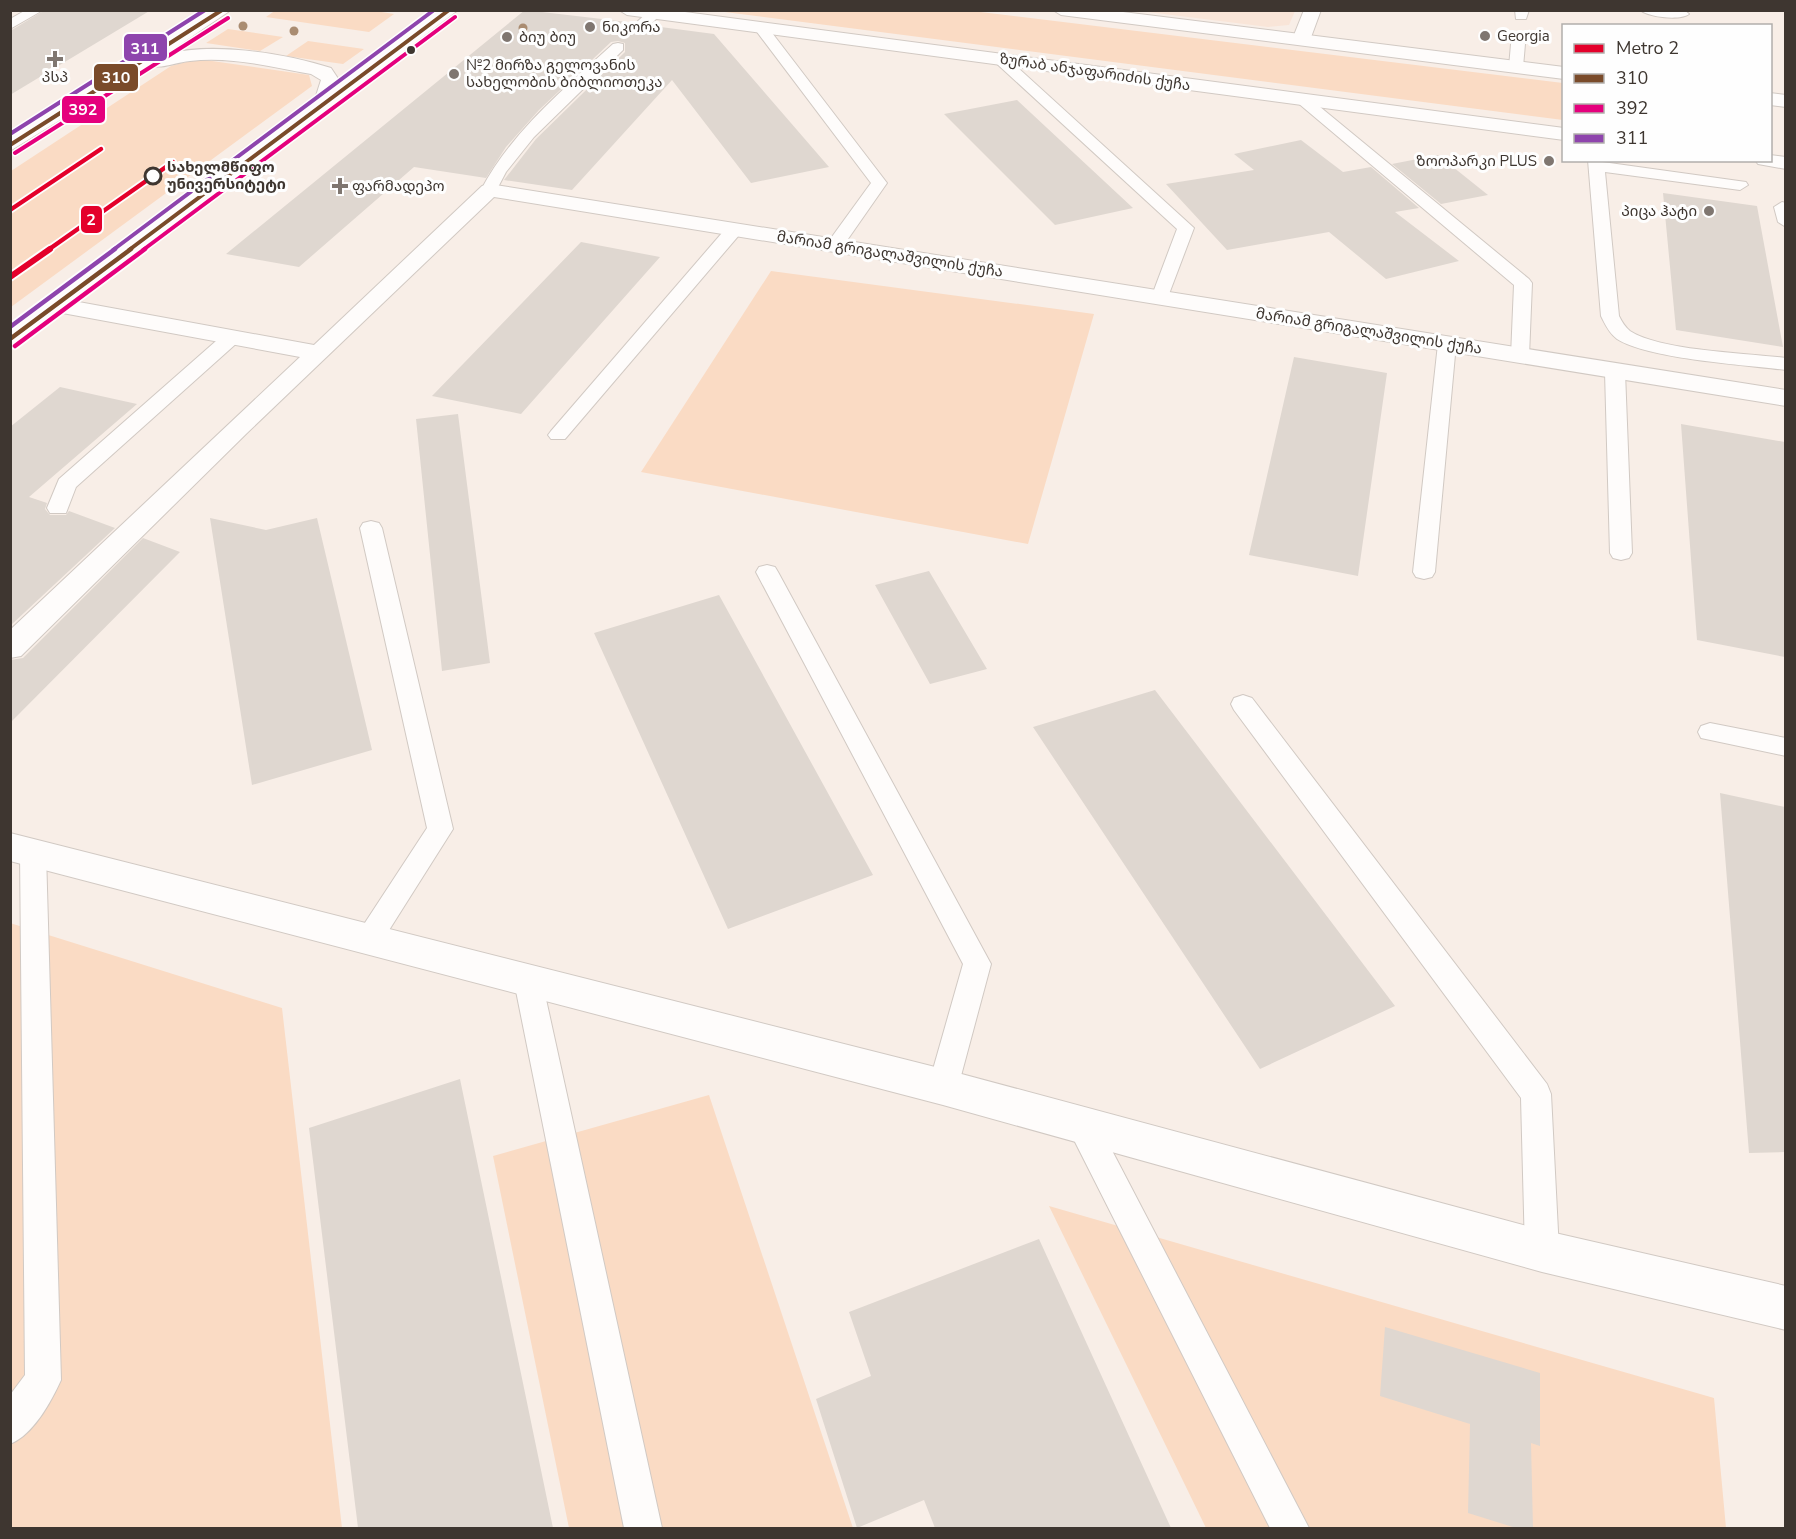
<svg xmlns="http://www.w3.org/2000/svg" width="1796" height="1539" viewBox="0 0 1796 1539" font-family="'Nunito Sans','Noto Sans Georgian',sans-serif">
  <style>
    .built { fill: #f9e5d8 }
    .green { fill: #fadbc4 }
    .building { fill: #dfd7d0 }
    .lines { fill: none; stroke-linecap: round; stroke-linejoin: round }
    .lane-casing { stroke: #d1c9c3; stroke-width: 2 }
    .street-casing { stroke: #d1c9c3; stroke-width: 2 }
    .secondary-casing { stroke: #d1c9c3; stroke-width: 2 }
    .primary-casing { stroke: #d1c9c3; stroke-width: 2 }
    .lane { fill: #fefcfb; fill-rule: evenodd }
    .street { fill: #fefcfb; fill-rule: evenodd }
    .secondary { fill: #fefcfb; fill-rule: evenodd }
    .primary { fill: #fefcfb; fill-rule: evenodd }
    .bus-1-far1-casing { stroke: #fefefe; stroke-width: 7 }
    .bus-1-casing { stroke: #fefefe; stroke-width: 8 }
    .bus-2-far1-casing { stroke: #fefefe; stroke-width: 7 }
    .bus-2-casing { stroke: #fefefe; stroke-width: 8 }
    .bus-3-far1-casing { stroke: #fefefe; stroke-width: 7 }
    .bus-3-casing { stroke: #fefefe; stroke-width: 8 }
    .bus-1-far1 { stroke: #7a4b2a; stroke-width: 4 }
    .bus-1 { stroke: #7a4b2a; stroke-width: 4.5 }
    .bus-2-far1 { stroke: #e5007d; stroke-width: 4 }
    .bus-2 { stroke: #e5007d; stroke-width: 4.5 }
    .bus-3-far1 { stroke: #8e44ad; stroke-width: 4 }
    .bus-3 { stroke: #8e44ad; stroke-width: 4.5 }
    .metro-1-far1-casing { stroke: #fefefe; stroke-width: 8 }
    .metro-1-casing { stroke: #fefefe; stroke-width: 10 }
    .metro-1-far1 { stroke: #e4002b; stroke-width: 4.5 }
    .metro-1 { stroke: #e4002b; stroke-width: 6 }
    .tree { fill: #aa8c71 }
    .poi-dot { fill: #7f7670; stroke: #fefefe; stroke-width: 2 }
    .bus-dot { fill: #3e3630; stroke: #fefefe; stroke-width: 2 }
    .stop-dot { fill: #fefefe; stroke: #3e3630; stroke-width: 3 }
    .labels { text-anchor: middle; stroke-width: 6; stroke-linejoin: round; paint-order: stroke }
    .far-poi-label { font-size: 15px; fill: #3e3630; stroke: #fefefe; text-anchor: start }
    .far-street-label { font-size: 15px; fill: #3e3630; stroke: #fefefe }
    .far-stop-label { font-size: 15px; font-weight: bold; fill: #3e3630; stroke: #fefefe; text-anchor: start }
    .line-badge { stroke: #fefefe; stroke-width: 2 }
    .badge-label { font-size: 16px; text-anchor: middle; font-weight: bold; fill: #fff }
  </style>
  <rect width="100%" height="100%" fill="#f8eee7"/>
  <path class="built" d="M1140,11L1295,10V11L1289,25L1268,27Z"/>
  <path class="green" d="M276,10H369L394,14L369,32L266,17Z
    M717,11H972L1563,83V120Z
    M228,29L283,37L260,51L206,43Z
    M308,41L364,49L343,64L286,56Z
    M198,59L309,75L312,86L11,307V171L171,66Z
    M771,271L1094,314L1028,544L641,472Z
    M10,923L282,1008L342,1528H11Z
    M709,1095L853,1528H569L493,1156Z
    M1049,1206L1714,1398L1726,1528H1206Z"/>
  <path class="building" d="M45,10H151L10,95V31Z
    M525,10L636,23L638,29H648L653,26L714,34L829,167L751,183L672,80L572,190L504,180L536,139L625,52V43L618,41L611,42L539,110L506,147L486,178L414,167L299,267L226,254Z
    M1017,100L1133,208L1055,225L944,114Z
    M1301,140L1343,172L1371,167L1419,208L1395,212L1459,261L1386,279L1329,232L1227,250L1166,184L1254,170L1234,154Z
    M1438,155L1488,195L1441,204L1392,164Z
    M1663,193L1757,206L1783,347L1676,330Z
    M581,242L660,257L521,414L432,396Z
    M1294,357L1387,373L1358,576L1249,555Z
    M60,387L137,404L29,497L47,503L45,509L50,515H66L69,511L115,528L10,626V427Z
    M458,414L490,663L442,671L416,419Z
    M1681,424L1785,442V657L1697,640Z
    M210,518L266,530L317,518L372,750L252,785Z
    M143,538L180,552L10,723V660L23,658Z
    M929,571L987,669L930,684L875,585Z
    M719,595L873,875L728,929L594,633Z
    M1155,690L1203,753L1395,1006L1260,1069L1033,727Z
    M1720,793L1785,807V1152L1749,1153Z
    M460,1079L553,1528H358L309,1128Z
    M1039,1239L1171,1528H935L924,1500L857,1528L816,1399L871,1376L849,1312Z
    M1385,1327L1540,1373V1446L1531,1443L1533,1528H1516L1468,1513L1470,1424L1380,1396Z"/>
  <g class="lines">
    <defs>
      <path id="lane" d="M26,10H43L10,29V19Z
        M1515,10H1529L1526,19H1516Z
        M1640,10H1684L1689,14C1680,21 1648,17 1640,10Z
        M649,11L656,10L661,14L648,27H638V21Z
        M761,24L766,25L887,183L841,249L835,250L826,245L871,183L754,28Z
        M1518,40L1525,44L1523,67L1516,71L1509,67L1511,44Z
        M618,43L623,44V50L534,137L506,172L495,193H483L481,190C512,131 565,88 613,44Z
        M1001,56L1006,57L1194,228L1166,302L1160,303L1151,298L1177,229L996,63V57Z
        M1303,96L1308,97L1529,279L1532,283L1529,356L1527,360L1520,362L1511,356L1514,285L1298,103L1296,100Z
        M1588,160L1746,182L1748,185L1740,190L1605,172L1619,316C1622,322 1625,327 1630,331C1661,351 1747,353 1786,358V370C1746,365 1648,359 1617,339C1609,333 1605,324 1601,316Z
        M1782,202L1786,203V227L1778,222L1774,207Z
        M734,225L740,226L742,230L740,234L565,439H551L548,435L551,431L728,226Z
        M231,332L238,334L240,338L238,342L76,487L66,513H50L47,508L59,479L224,334Z
        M1447,338L1456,344L1435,572L1432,577L1424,579L1416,577L1413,572L1438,344Z
        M1615,366L1625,372L1632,553L1629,558L1621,560L1613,558L1610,553L1605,372Z
        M371,521L379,523L382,528L453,829L379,946L369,950L359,946L355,938L427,828L360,528L363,523Z
        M767,565L775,567L778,572L991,964L958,1087L954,1097L943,1101L932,1097L928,1087L963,964L756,572L759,567Z
        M1243,695L1252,698L1547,1084L1551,1094L1559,1251L1554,1262L1542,1267L1530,1262L1525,1251L1521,1098L1234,710L1231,704L1234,698Z
        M1710,723L1786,738V756L1701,738L1698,732L1701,726Z
        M33,842L42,845L46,853L61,1380C51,1402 33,1435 10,1444V1395L25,1375L20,853L24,845Z
        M528,969L538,972L542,981L662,1528H624L514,981L518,972Z
        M1083,1112L1094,1116L1309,1528H1270L1072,1136L1067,1126L1072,1116Z"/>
      <path id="street" d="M1304,10H1321L1310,40L1301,45L1292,40Z
        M489,184L1786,390V406L494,197L247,433L21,656L10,658V630L300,357L57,312L49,310L45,305L49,300L57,298L314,345L482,186Z
        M10,833L943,1069L1542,1230L1786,1286V1330L1542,1272L943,1105L10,861Z"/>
      <path id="secondary" d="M619,10H670L1564,128V140L627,15Z
        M1053,10H1107L1564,67V79L1061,15Z
        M1770,93L1786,95V107L1770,105Z
        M1770,155L1786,157V169L1758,164L1755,160H1770Z"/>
      <path id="primary" d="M210,10H231L166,54C214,42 284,53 331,68L339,80L338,85L438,10H458L19,344L10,346V327L314,102L321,80L311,74C272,67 230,56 190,61C177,62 160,70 149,65L10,151V136Z"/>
    </defs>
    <use href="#lane" class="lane-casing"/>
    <use href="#street" class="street-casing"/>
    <use href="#secondary" class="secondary-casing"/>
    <use href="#primary" class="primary-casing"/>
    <use href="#lane" class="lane"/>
    <use href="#street" class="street"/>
    <use href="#secondary" class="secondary"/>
    <use href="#primary" class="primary"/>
    <defs>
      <path id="bus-1-far1" d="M10,145L222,10
        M129,250L449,10"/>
      <path id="bus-1" d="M10,339L131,249"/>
      <path id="bus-2-far1" d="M15,153L228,18
        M143,250L455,17"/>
      <path id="bus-2" d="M15,346L145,249"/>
      <path id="bus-3-far1" d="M10,134L205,10
        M113,250L434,10"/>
      <path id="bus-3" d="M10,327L115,249"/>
    </defs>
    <use href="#bus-1-far1" class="bus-1-far1-casing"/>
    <use href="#bus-1" class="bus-1-casing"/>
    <use href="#bus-2-far1" class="bus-2-far1-casing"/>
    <use href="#bus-2" class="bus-2-casing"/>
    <use href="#bus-3-far1" class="bus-3-far1-casing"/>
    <use href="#bus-3" class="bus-3-casing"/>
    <use href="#bus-1-far1" class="bus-1-far1"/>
    <use href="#bus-1" class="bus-1"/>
    <use href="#bus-2-far1" class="bus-2-far1"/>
    <use href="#bus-2" class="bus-2"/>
    <use href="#bus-3-far1" class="bus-3-far1"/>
    <use href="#bus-3" class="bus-3"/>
    <defs>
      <path id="metro-1-far1" d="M10,210L101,149
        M48,250L173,162"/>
      <path id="metro-1" d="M10,277L50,249"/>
    </defs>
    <use href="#metro-1-far1" class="metro-1-far1-casing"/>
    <use href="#metro-1" class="metro-1-casing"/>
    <use href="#metro-1-far1" class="metro-1-far1"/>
    <use href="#metro-1" class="metro-1"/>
  </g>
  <g class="tree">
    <circle cx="243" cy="26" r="4.5"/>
    <circle cx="523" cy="28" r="4.5"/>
    <circle cx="294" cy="31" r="4.5"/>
  </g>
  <g class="poi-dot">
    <circle cx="590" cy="27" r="6"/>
    <circle cx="1485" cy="36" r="6"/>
    <circle cx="507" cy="37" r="6"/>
    <path d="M52 50h6v6h6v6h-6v6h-6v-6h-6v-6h6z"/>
    <circle cx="454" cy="74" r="6"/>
    <circle cx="1549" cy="161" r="6"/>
    <path d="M337 177h6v6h6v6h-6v6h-6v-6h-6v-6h6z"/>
    <circle cx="1709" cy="211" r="6"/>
  </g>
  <circle class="bus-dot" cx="411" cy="50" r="5"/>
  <circle class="stop-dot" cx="153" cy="176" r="8"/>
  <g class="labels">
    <g class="far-poi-label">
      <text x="602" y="32">ნიკორა</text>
      <text x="1497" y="41">Georgia</text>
      <text x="519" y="42">ბიუ ბიუ</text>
      <text x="466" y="70">№2 მირზა გელოვანის<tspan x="466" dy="17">სახელობის ბიბლიოთეკა</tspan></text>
      <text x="55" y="82" text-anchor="middle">პსპ</text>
      <text x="1537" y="166" text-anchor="end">ზოოპარკი PLUS</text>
      <text x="352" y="191">ფარმადეპო</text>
      <text x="1697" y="216" text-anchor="end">პიცა ჰატი</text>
    </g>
    <g class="far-street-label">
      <text transform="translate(1095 72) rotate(8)" y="5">ზურაბ ანჯაფარიძის ქუჩა</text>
      <text transform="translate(890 254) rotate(9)" y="5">მარიამ გრიგალაშვილის ქუჩა</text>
      <text transform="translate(1369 331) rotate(9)" y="5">მარიამ გრიგალაშვილის ქუჩა</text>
    </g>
    <g class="far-stop-label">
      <text x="167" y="172">სახელმწიფო<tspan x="167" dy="17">უნივერსიტეტი</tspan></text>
    </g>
  </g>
  <g class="line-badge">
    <rect x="123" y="33" width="45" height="29" rx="6" fill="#8e44ad"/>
    <rect x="93" y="63" width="46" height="29" rx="6" fill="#7a4b2a"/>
    <rect x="61" y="95" width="45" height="29" rx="6" fill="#e5007d"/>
    <rect x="80" y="205" width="23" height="29" rx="6" fill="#e4002b"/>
  </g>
  <g class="badge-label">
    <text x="145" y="54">311</text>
    <text x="116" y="83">310</text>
    <text x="83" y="115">392</text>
    <text x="91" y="225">2</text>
  </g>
  <rect width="1796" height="1539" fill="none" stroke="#3e3630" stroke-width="24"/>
  <rect x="1562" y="24" width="210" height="138" fill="#fefefe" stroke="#b1aeac" stroke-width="1.5"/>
  <rect x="1574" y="44" width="30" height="9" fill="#e4002b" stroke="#b1aeac" stroke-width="1.5"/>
  <text x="1616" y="54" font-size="18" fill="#3e3630">Metro 2</text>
  <rect x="1574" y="74" width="30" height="9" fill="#7a4b2a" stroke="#b1aeac" stroke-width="1.5"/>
  <text x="1616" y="84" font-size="18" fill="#3e3630">310</text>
  <rect x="1574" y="104" width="30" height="9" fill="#e5007d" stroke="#b1aeac" stroke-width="1.5"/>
  <text x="1616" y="114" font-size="18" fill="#3e3630">392</text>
  <rect x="1574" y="134" width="30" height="9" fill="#8e44ad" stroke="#b1aeac" stroke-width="1.5"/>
  <text x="1616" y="144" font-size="18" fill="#3e3630">311</text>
</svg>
